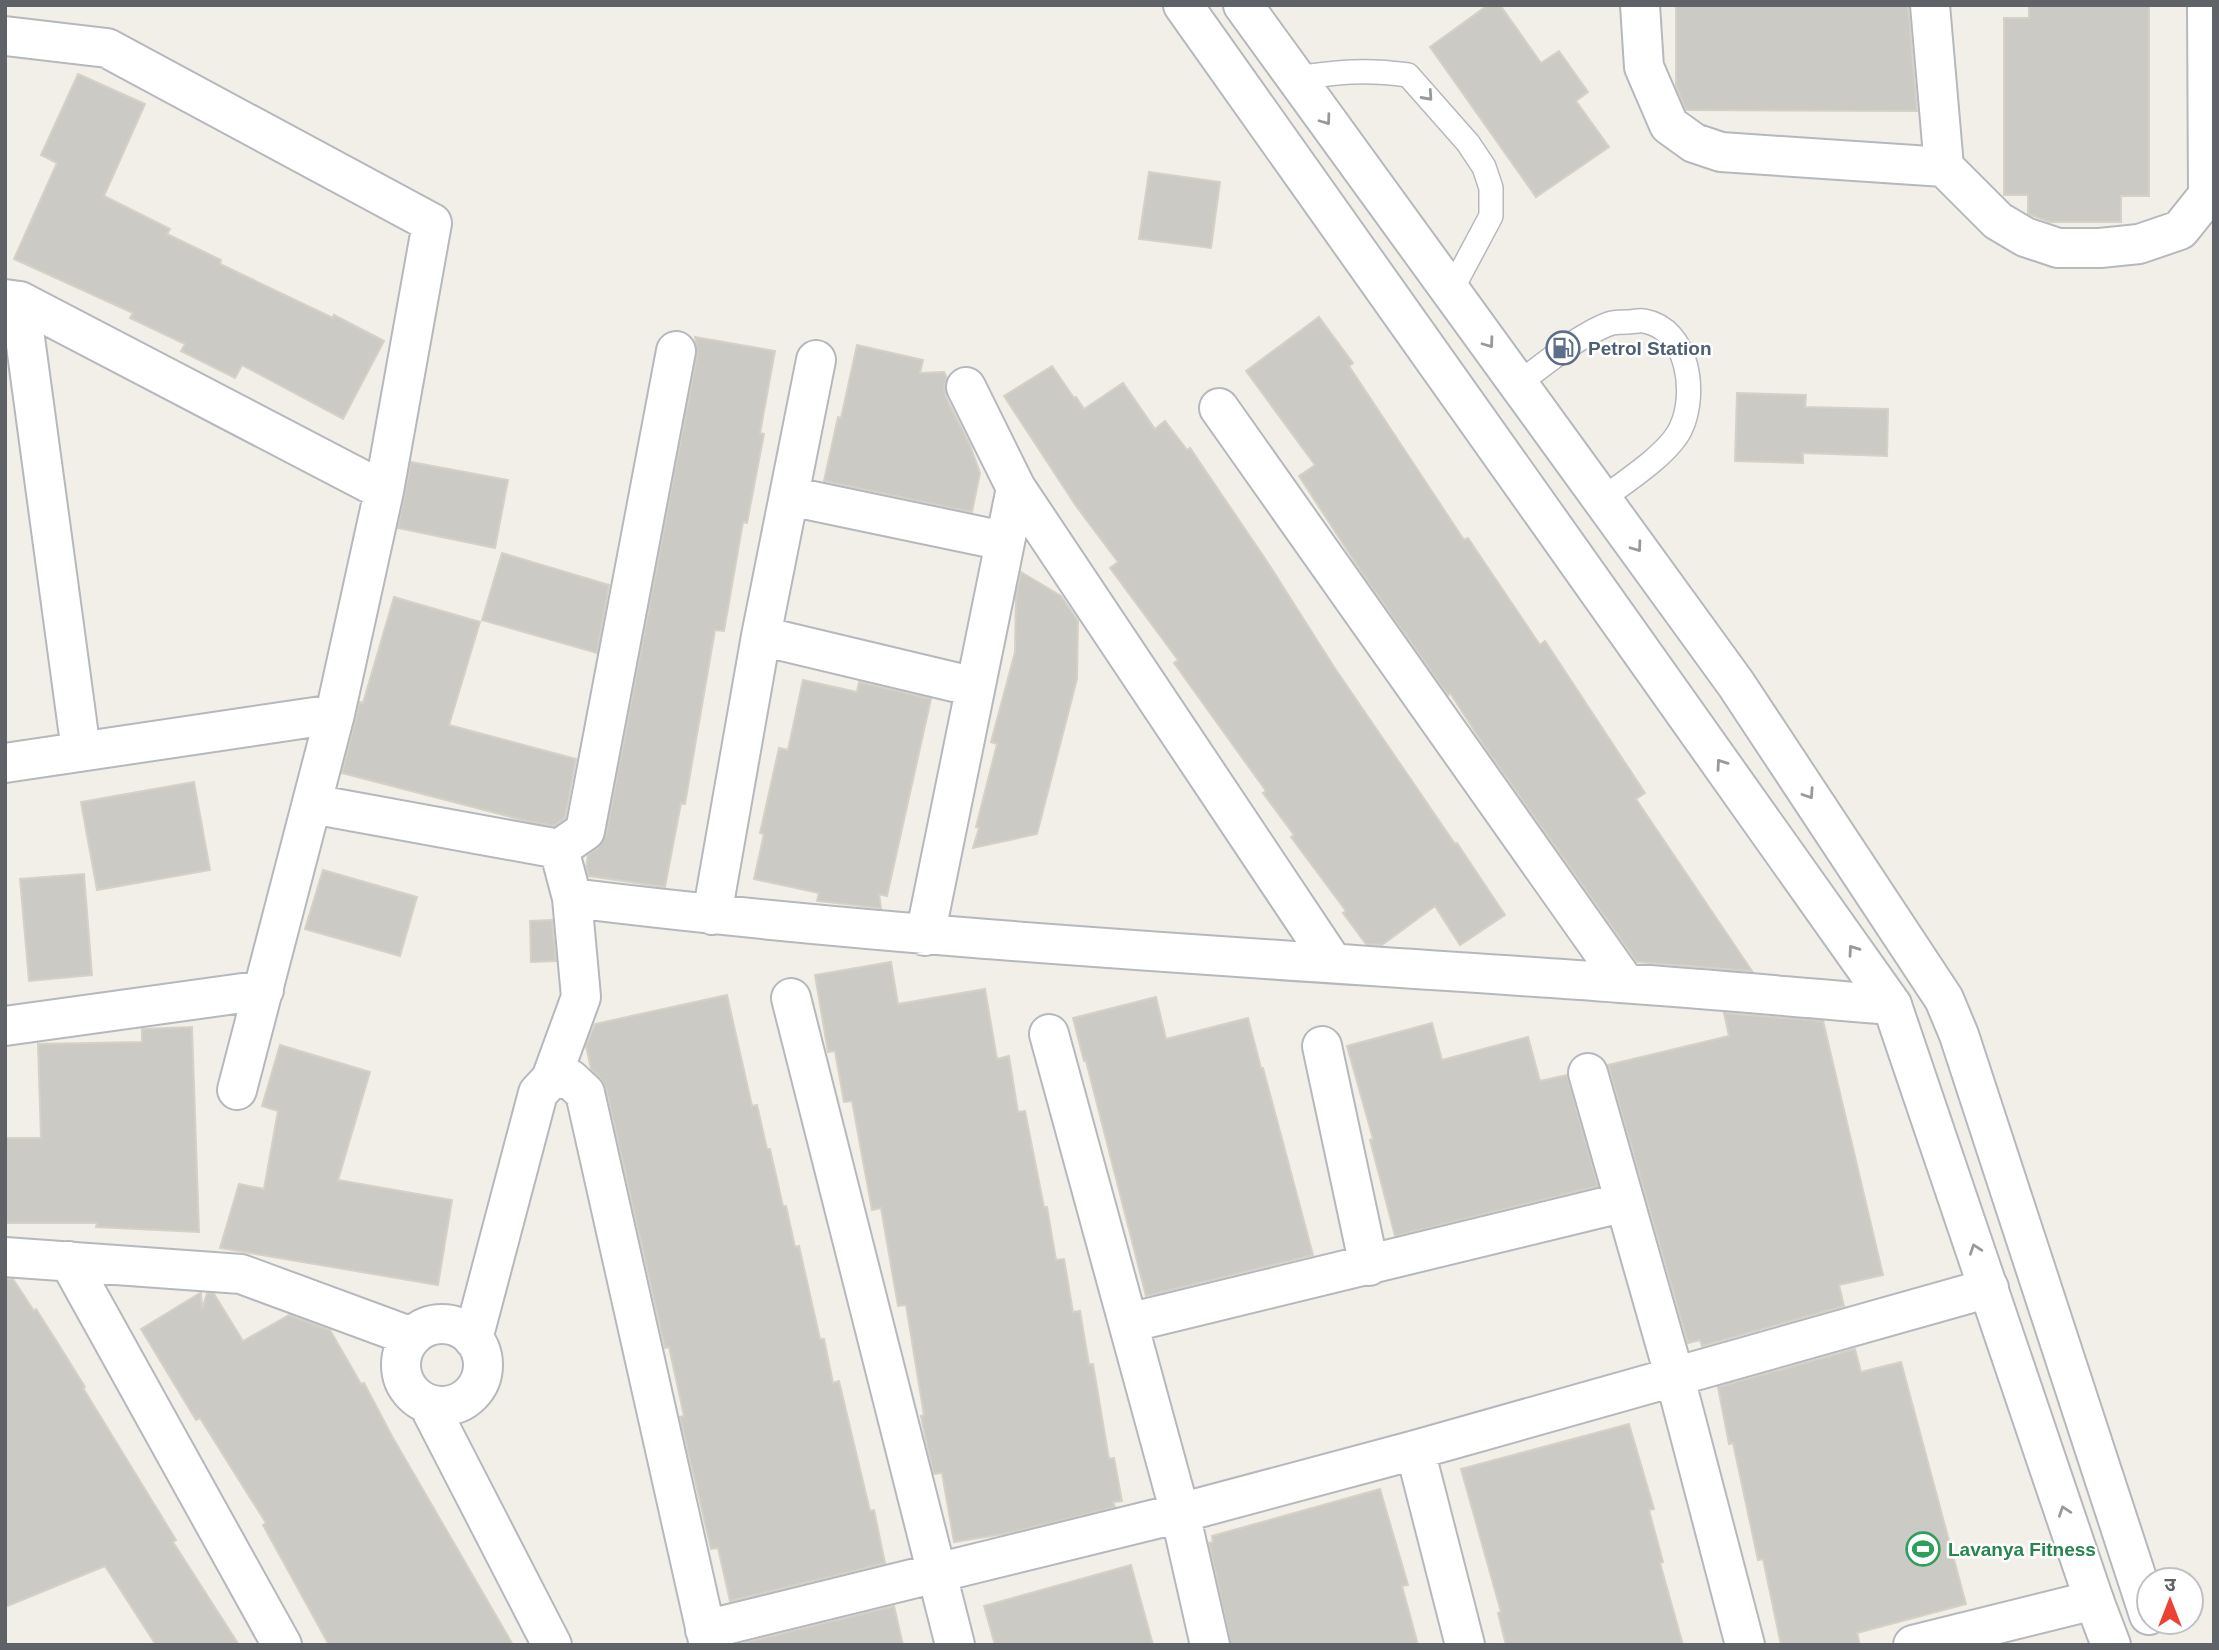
<svg xmlns="http://www.w3.org/2000/svg" width="2219" height="1650" viewBox="0 0 2219 1650" font-family="Helvetica,'Noto Sans Devanagari',sans-serif">
  <style>
    .building { fill: #cccac5; stroke: #d6d1c6; stroke-width: 2 }
    .lines { fill: none; stroke-linecap: round; stroke-linejoin: round }
    .service-casing { stroke: #b5b8bc; stroke-width: 26 }
    .minor-casing { stroke: #b5b8bc; stroke-width: 42 }
    .tertiary-casing { stroke: #b5b8bc; stroke-width: 42 }
    .service { stroke: #fff; stroke-width: 23 }
    .minor { stroke: #fff; stroke-width: 38 }
    .tertiary { stroke: #fff; stroke-width: 38 }
    .oneway { stroke: #979a9d }
    .labels { text-anchor: middle; stroke-width: 5; stroke-linejoin: round; paint-order: stroke }
    .service-label { font-size: 19px; font-weight: bold; fill: #4e5e75; stroke: #fff; text-anchor: start }
    .leisure-label { font-size: 19px; font-weight: bold; fill: #27864d; stroke: #fff; text-anchor: start }
  </style>
  <rect width="100%" height="100%" fill="#f1efe8"/>
  <path class="building" d="M1488,5H1500L1541,63L1559,51L1588,92L1576,101L1609,147L1536,197L1430,47Z
    M1676,5H1908L1917,111L1686,110L1676,86Z
    M2029,5H2149V196H2121V222H2050L2028,214V195H2004V18H2029Z
    M78,74L145,104L104,196L170,229L167,234L221,260L220,264L333,318L334,315L384,341L343,419L242,365L235,378L181,351L185,344L130,318L133,313L14,259L57,163L41,155Z
    M1149,172L1220,182L1211,248L1139,239Z
    M1319,317L1353,363L1349,366L1464,540L1468,538L1540,645L1545,641L1645,793L1636,799L1752,971L1637,962L1485,747L1450,693L1448,695L1360,570L1299,476L1315,465L1246,371Z
    M695,337L775,351L760,433L764,434L747,523L743,522L724,631L715,630L685,804L681,803L665,887L589,876L586,867L588,855L598,848L606,835L697,355Z
    M857,345L923,360L920,373L944,372L947,378L944,386L946,397L970,445L980,473L972,512L824,481L838,417L841,418Z
    M1052,366L1074,398L1076,397L1084,409L1123,383L1155,429L1165,421L1187,450L1190,448L1268,563L1334,667L1455,844L1457,843L1505,915L1460,945L1435,906L1382,945L1366,944L1343,913L1346,911L1291,837L1294,835L1263,793L1266,791L1174,663L1178,660L1110,568L1118,562L1076,506L1004,396Z
    M1737,393L1806,395L1805,407L1888,409L1887,456L1803,453V463L1735,461Z
    M411,462L508,480L495,548L398,528Z
    M502,553L609,585L597,653L482,620Z
    M1021,572L1061,596L1078,621L1077,679L1037,834L973,848L979,828L976,827L997,744L991,742L1015,652L1016,596Z
    M394,597L480,622L449,725L576,759L565,818L554,826L523,820L342,773L360,702L363,703Z
    M803,680L857,692L859,682L931,699L887,896L879,894L881,908L817,901L819,893L754,879L764,834L760,833L779,748L788,750Z
    M194,782L210,870L97,890L81,802Z
    M323,870L417,897L400,956L305,929Z
    M84,874L92,975L29,981L20,879Z
    M552,920L556,961L531,962L530,921Z
    M891,962L898,1004L985,989L997,1059L1009,1056L1018,1112L1025,1111L1044,1207H1047L1056,1260L1064,1259L1073,1312L1080,1311L1089,1365L1093,1364L1109,1459L1114,1458L1122,1501L1113,1502L1115,1507L1009,1533L954,1542L942,1473L934,1474L925,1436L921,1416L924,1415L906,1305L898,1306L881,1208L872,1210L852,1101L844,1102L835,1051L828,1052L815,975Z
    M727,995L752,1106L757,1105L767,1149H770L783,1206H786L795,1247L799,1246L820,1339H824L833,1383L839,1381L870,1511L874,1510L885,1563L730,1601L718,1548L711,1549L680,1417L684,1416L669,1347L665,1348L606,1088L600,1078L591,1069L586,1046L595,1024Z
    M1156,997L1166,1039L1248,1018L1261,1068H1263L1313,1255L1146,1296L1086,1061H1084L1073,1018Z
    M1724,1013L1823,1021L1883,1275L1839,1285L1844,1306L1702,1346L1700,1340L1688,1343L1608,1065L1729,1036Z
    M1432,1023L1442,1060L1528,1037L1540,1081L1567,1075L1598,1186L1395,1236L1370,1140L1373,1139L1347,1046Z
    M192,1027L199,1232L96,1227L97,1223H5V1138H41L38,1044L142,1042V1029Z
    M280,1045L370,1072L338,1180L452,1200L438,1285L220,1248L239,1184L264,1189L278,1111L262,1106Z
    M5,1279H13L34,1311L36,1309L59,1345L85,1387L83,1388L176,1540L173,1542L239,1645H156L105,1566L5,1607Z
    M200,1293H201L202,1309L207,1293L214,1294L243,1341L289,1315L330,1330L361,1384L364,1383L393,1438L513,1645H329L263,1525L266,1523L200,1418L196,1420L141,1329Z
    M1855,1349L1861,1372L1901,1362L1966,1604L1857,1633L1860,1645H1781L1763,1559L1758,1560L1733,1443L1729,1444L1718,1387Z
    M1629,1424L1654,1509L1649,1510L1663,1562L1660,1563L1683,1645H1506L1498,1613L1501,1612L1461,1469Z
    M1380,1489L1408,1585L1402,1586L1418,1645H1231L1209,1543L1213,1542L1212,1536Z
    M1131,1565L1153,1645H995L984,1606Z
    M894,1606L903,1645H740V1644Z"/>
  <g class="lines">
    <defs>
      <path id="service" d="M1296,78C1338,72 1365,69 1408,75L1468,143L1484,167L1491,188V216L1451,291
        M1518,384C1543,365 1583,332 1612,323C1617,322 1623,322 1628,322C1633,322 1639,320 1644,321C1689,329 1697,394 1681,428C1670,453 1625,482 1602,499"/>
      <path id="minor" d="M1640,5L1644,67L1669,125L1694,143L1721,152L1944,167
        M1930,5L1944,167L1998,221L2025,237L2058,248H2100L2139,244L2180,230L2208,195L2207,5
        M5,36L107,48L432,223L384,491L335,714L237,1090
        M5,299L20,301L384,491
        M20,301L81,751
        M966,387L1016,488L1333,963
        M1219,408L1625,983
        M789,496L1004,541
        M761,636L975,687
        M5,763L335,714
        M312,804L559,849L572,898C920,941 1271,958 1620,983C1711,989 1802,998 1892,1005
        M559,849L585,831L676,351
        M712,915L761,636L816,360
        M925,936L1016,488
        M791,998L955,1645
        M5,1026L264,990
        M1049,1034L1180,1513L1210,1645
        M1322,1046L1369,1266
        M1588,1073L1675,1378L1745,1645
        M551,1079L581,997L572,898
        M5,1257L241,1274L412,1337
        M69,1261L282,1645
        M1128,1323L1625,1202
        M401 1365a41 41 0 1 1 82 0a41 41 0 1 1-82 0Z
        M473,1339L538,1093L551,1079H570L585,1093L709,1645
        M428,1404L552,1645
        M1415,1450L1465,1645
        M705,1630L1180,1513L1415,1450L1989,1288
        M1913,1645L2094,1600"/>
      <path id="tertiary" d="M1183,5L1892,1005L2095,1603L2111,1645
        M1243,5L1736,684L1944,999L1959,1035L2149,1615"/>
    </defs>
    <use href="#service" class="service-casing"/>
    <use href="#minor" class="minor-casing"/>
    <use href="#tertiary" class="tertiary-casing"/>
    <use href="#service" class="service"/>
    <use href="#minor" class="minor"/>
    <use href="#tertiary" class="tertiary"/>
  </g>
  <defs><path id="oneway-chevron" d="M-2-3.5L2.5 0L-2 3.5" fill="none" stroke-width="1.6" stroke-linecap="round" stroke-linejoin="round" transform="scale(1.75)"/></defs>
  <g class="oneway">
    <use href="#oneway-chevron" transform="translate(1428 96) rotate(48)"/>
    <use href="#oneway-chevron" transform="translate(1326 120) rotate(54)"/>
    <use href="#oneway-chevron" transform="translate(1489 343) rotate(54)"/>
    <use href="#oneway-chevron" transform="translate(1637 547) rotate(54)"/>
    <use href="#oneway-chevron" transform="translate(1721 764) rotate(-125)"/>
    <use href="#oneway-chevron" transform="translate(1809 794) rotate(56)"/>
    <use href="#oneway-chevron" transform="translate(1853 950) rotate(-125)"/>
    <use href="#oneway-chevron" transform="translate(1975 1249) rotate(-109)"/>
    <use href="#oneway-chevron" transform="translate(2064 1511) rotate(-109)"/>
  </g>
  <defs>
    <symbol id="fuel-ring" viewBox="-11 -11 22 22"><circle r="9.5" fill="#fff" stroke="#5c6f8a" stroke-width="1.5"/><path d="M-5.5-6h7V0h2V4h1.3V-2.5L3-4.5l.8-.8L6-3V5H2.5V1h-1V6h-7ZM-4.2-4.7v3.2H.2V-4.7Z" fill="#5c6f8a"/></symbol>
    <symbol id="stadium-ring" viewBox="-11 -11 22 22"><circle r="9.5" fill="#fff" stroke="#2e9e5b" stroke-width="1.5"/><path d="M0-5a6.5 5 0 1 0 0 10a6.5 5 0 1 0 0-10ZM-3.5-1.8h7v3.6h-7Z" fill="#2e9e5b"/></symbol>
  </defs>
  <g fill-rule="evenodd">
    <use href="#fuel-ring" x="1544" y="329" width="38" height="38"/>
    <use href="#stadium-ring" x="1904" y="1530" width="38" height="38"/>
  </g>
  <g class="labels">
    <g class="service-label">
      <text x="1588" y="355">Petrol Station</text>
    </g>
    <g class="leisure-label">
      <text x="1948" y="1556">Lavanya Fitness</text>
    </g>
  </g>
  <rect width="2219" height="1650" fill="none" stroke="#5f6368" stroke-width="14"/>
  <g transform="translate(2170 1601)"><circle r="33" fill="#ffffff" stroke="#bfc1c3" stroke-width="2"/>
  <path d="M0-5L12 26L0 18L-12 26Z" fill="#ea4335"/>
  <text y="-10" font-size="19" font-weight="bold" text-anchor="middle" fill="#5f6368">उ</text>
  </g>
</svg>
